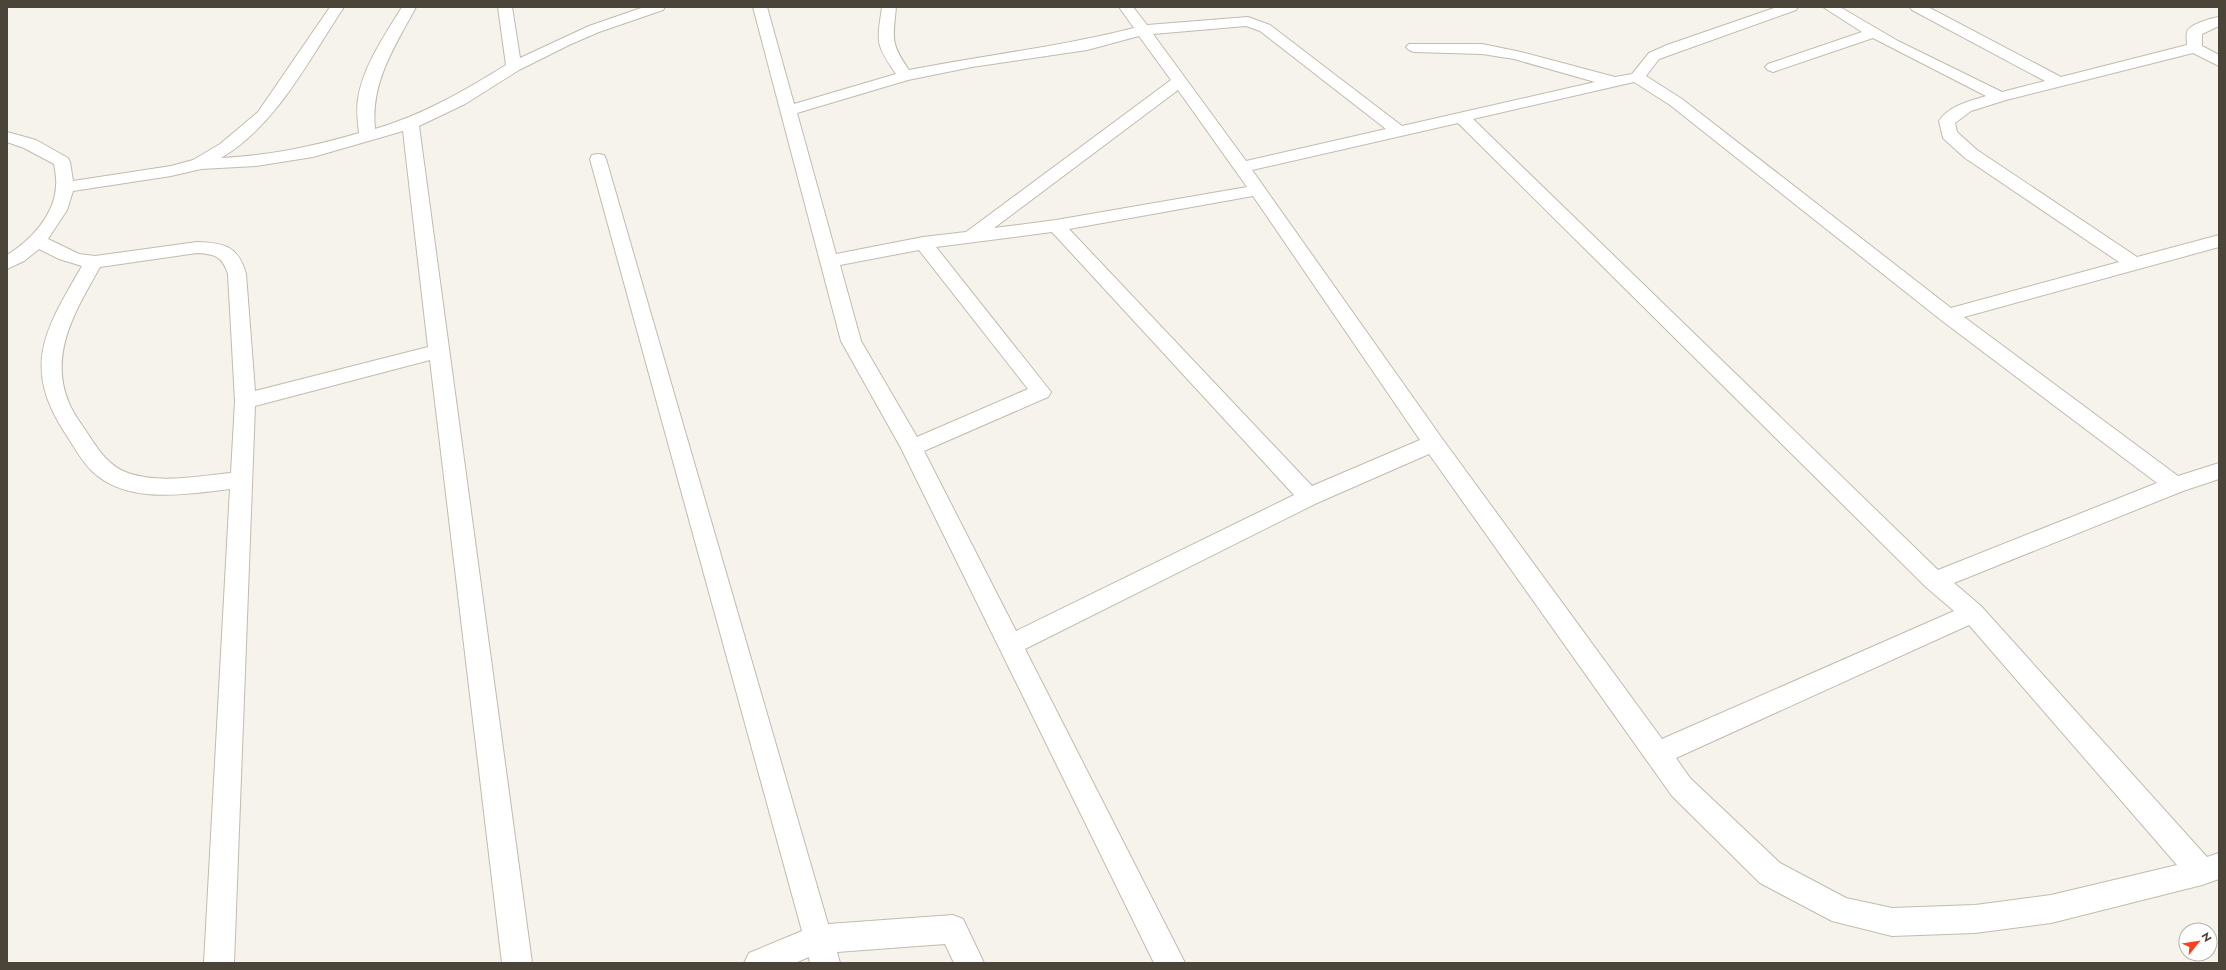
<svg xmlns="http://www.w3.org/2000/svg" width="2226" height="970" viewBox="0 0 2226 970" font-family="Jost,sans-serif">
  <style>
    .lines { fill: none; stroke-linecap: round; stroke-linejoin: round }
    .minor-casing { stroke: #c2bbae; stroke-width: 2 }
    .minor { fill: #fff; fill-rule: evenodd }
  </style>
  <rect width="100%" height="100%" fill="#f6f3ec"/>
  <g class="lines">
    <defs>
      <path id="minor" d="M330,7H344C309,59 277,125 221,158C272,155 311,147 359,133C358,122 356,111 358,99C363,66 385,35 402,7H416C395,46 370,83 375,129C423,115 464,91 506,65L498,7H512L520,58L589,26L644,7H665L663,10L599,32L569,45L519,70L465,104L419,126L532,963H502L430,360L255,406L234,963H204L230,489C187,494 128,505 93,472C81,461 74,446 65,433C21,365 46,329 82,266L59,259L39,249L24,261L7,269V255C30,241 55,215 56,186C57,179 55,171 54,164L24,148L7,142V132L36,140L68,158L70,162L73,181L171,166L193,160L220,144L258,112ZM403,131L428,347L255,391L246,274C238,246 225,243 197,242L95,256L79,254L48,239L67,210L73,191L171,176L201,169L256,166L313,157ZM197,253C215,254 222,256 228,274L235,401L231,473C198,476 160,484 128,473C108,466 97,448 86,431C80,422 73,413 69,403C48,354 76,310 100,267Z
        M753,7H767L794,104L896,74C875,43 877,43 882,7H896C893,39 890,43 909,70C984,55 1060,47 1134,28L1119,7H1133L1147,25L1248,17L1270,25L1402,126L1595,82L1514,59L1482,54L1414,52L1409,50L1406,47L1409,44H1482L1521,52L1615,77L1632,74L1649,53L1667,45L1777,7H1798L1796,10L1659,59L1646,76L1682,99L1951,308L2119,262L1965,158L1943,138L1939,121C1949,106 1969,101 1986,96L1873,38L1773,72L1768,70L1765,67L1768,64L1862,32L1823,7H1840L1898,41L2002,92L2045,81L1912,10L1910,7H1928L2061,77L2187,45C2187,42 2186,36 2187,32C2189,24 2212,18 2219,17V26L2202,34V46L2219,55V66L2193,53L2006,100L1971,111L1955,123L1957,132L1977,150L2137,257L2219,235V247L1964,317L2178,476L2219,463V479L2183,491L1954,583L1981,606L2207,857L2219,853V879L2202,885L2051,923L1975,933L1892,936L1832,921L1760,883L1672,796L1429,454L1317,503L1025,649L1185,963H1154L901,448L841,341ZM1246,26L1260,31L1386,129L1246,161L1153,34ZM1139,36L1171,80L966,232L923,237L836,254L797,113L908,80L972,67L1087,50ZM1634,82L1670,105L1941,320L2157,483L1938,570L1473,119ZM1178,90L1247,187L1056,220L994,228ZM1458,123L1927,588L1954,611L1662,739L1441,437L1252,170ZM1253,196L1420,440L1312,486L1069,229ZM1052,232L1294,495L1016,631L924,451L1048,397L1051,392L936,247ZM919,250L1028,389L917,437L861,341L840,265ZM1969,625L2177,865L2051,895L1975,905L1892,908L1846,898L1780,863L1690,778L1676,758Z
        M598,154L604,155L606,159L828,924L953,915L963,919L984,963H954L945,944L837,952L840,963H810L809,957L795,963H744L749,953L802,931L590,159L592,155Z"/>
    </defs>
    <use href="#minor" class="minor-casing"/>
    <use href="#minor" class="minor"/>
  </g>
  <rect width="2226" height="970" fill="none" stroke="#4b4439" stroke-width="16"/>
  <g transform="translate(2198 942) rotate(60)"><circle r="19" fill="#ffffff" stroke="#b7b4b0"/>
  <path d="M0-3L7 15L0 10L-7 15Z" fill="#fc3f1d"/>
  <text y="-6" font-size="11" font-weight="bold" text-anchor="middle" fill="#4b4439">N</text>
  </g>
</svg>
